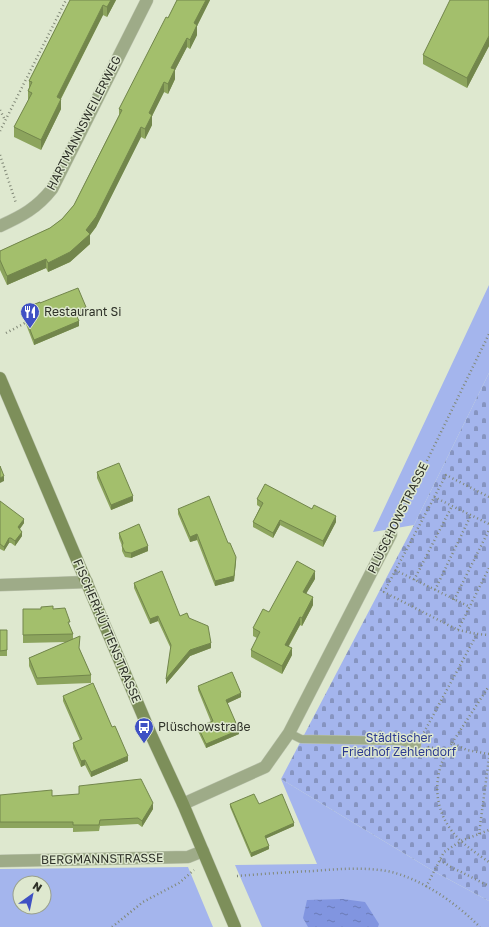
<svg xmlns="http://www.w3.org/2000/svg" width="489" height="927" viewBox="0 0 489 927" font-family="'Golos Text',sans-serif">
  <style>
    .green { fill: #a4b5ed; fill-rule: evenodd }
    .cemetery { fill: url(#cemetery-stones) }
    .water { fill: url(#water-ripples) }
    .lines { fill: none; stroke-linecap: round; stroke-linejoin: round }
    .lane-casing { stroke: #bbc3ae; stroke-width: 9 }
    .street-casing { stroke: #bbc3ae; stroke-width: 13 }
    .secondary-casing { stroke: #bbc3ae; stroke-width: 13 }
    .path { stroke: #818877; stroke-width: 2.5; stroke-dasharray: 1 3; stroke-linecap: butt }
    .lane { stroke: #9eab88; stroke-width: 8 }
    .street { stroke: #9eab88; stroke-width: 12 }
    .secondary { stroke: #7d8f5a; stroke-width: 12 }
    .wall { fill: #8ca45d }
    .shaded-wall { fill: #72864c }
    .building { fill: #a3bf6c; stroke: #72864c }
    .labels { text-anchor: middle; stroke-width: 3; stroke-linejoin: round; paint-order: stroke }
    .street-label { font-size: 12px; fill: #2e3128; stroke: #dee8cf }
    .poi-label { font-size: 12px; fill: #2e3128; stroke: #dee8cf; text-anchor: start }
    .park-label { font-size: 12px; fill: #2c3a90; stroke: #dee8cf }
  </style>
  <defs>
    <pattern id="cemetery-stones" width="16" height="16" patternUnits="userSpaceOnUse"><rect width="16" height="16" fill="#a4b5ed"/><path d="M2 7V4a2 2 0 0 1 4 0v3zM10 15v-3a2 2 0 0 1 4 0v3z" fill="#8694c0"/></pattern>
    <pattern id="water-ripples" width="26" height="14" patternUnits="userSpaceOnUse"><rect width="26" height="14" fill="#8195e0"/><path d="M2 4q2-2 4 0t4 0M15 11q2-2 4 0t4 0" fill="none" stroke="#6a7ab6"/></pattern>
  </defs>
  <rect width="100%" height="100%" fill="#dee8cf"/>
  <path class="green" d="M489,285V373L414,525L373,532Z
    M281,779L435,872L489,901V927H262L235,865L317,864Z
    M188,867L213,927H0V869ZM20,883H44V907H20Z"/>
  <path class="cemetery" d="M489,373V901L435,872L281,779L414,525Z"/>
  <path class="water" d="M343,899L365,902L379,924L378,927H308L303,918L307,900Z"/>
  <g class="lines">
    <defs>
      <path id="lane" d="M289,733L301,739L401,741L417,745"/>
      <path id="street" d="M0,226C22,216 37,208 52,189L147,0
        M0,585L87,582
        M183,804L265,767L289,733L391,534
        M0,861L188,857L203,851"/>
      <path id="secondary" d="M0,378L152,737L183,804L235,927"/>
    </defs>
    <use href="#lane" class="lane-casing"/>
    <use href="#street" class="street-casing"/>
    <use href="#secondary" class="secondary-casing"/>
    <path class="path" d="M0,110L5,120
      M0,131L66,0
      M0,155L16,203
      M6,333L25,323
      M434,497L489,524
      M489,497L446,475L384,592L458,630L489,568
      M397,522L489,334
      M395,570L470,607
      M414,580L452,506
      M435,590L471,515
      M454,600L489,530
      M458,630L477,634
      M422,736L477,634L489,635
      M452,743L489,686
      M428,747L447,750
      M489,754L467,750L452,743C430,775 432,815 462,842C470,849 480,856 489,862
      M479,834L489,758
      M440,860L451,867L489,886
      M237,876C262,874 288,872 313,871C338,869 362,867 387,871C421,878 456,903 480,927
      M426,887L444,852L461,841L489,830
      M112,927L143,902L179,883L194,870"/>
    <use href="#lane" class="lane"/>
    <use href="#street" class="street"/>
    <use href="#secondary" class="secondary"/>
  </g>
  <path class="wall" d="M70,0H116L107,17L103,15L61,99V109L41,150L14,137V127L28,101V91L29,88V81Z
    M177,0H210L197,26V35L190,49L187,47L175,70V79L168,94L164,92L152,116V125L145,139L141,137L96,227L90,235V244L70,262L48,272L46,268L7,285L0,270V251L50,228L62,219L74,205L119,115V109L168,18Z
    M489,0V46L467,88L423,64V55Z
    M40,303L86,312L77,316L79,326L34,345L22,314V309Z
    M97,472L133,501L111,510L97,478Z
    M257,499L336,522L323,547L280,525L273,538L253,527V522L260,507L257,505Z
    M0,501L24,523L20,529L22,536L15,546L11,543H9L4,551L0,549Z
    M178,509L236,562L234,581L215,586L197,540L190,542L178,514Z
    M119,533L148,551L131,558L125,557L122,551V546L119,538Z
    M315,579L306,593L313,605L302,626L300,625L289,646L292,655L282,674L251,657V650L257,638L253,636V628L269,612Z
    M134,583L180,616L189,618L211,648L190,656L166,684L171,649L158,621L150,624L134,588Z
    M23,609H53L70,627L73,634V639L79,648L91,675V683L37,685L29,666V658L67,642L23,643Z
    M0,630H7V656H0Z
    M198,686L241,697L227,703L239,734L206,748L198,731V727L211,722L198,690Z
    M63,696L128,761L91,777L85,765L81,767L73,748V743L80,740L63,701Z
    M0,795L52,796L153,809L142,827L138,824L100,826L99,831L73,832V828H0Z
    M230,804H259L294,826L266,838L269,849L251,857L230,807Z"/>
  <path class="shaded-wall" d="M111,0H116L107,17V7Z
    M206,0H210L197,26V35L190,49V40L194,23Z
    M103,5V15L57,106V97Z
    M489,36V46L467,88V78Z
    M187,38V47L175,70V79L168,94V84L171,68Z
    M164,82V92L152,116V125L145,139V129L149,113Z
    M61,99V109L41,150V140Z
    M141,127V137L96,227L90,235V244L70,262L48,272V263L86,230Z
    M46,259V268L7,285V276Z
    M86,307V312L75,317V312Z
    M79,321V326L34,345V340Z
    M4,476V481L0,483V478Z
    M133,496V501L111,510V505Z
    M336,516V522L323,547V541Z
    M24,519V523L18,531V527Z
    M280,520V525L273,538V533Z
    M22,532V536L15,546V541Z
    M197,534V540L190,542V537Z
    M9,538V543L4,551V547Z
    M148,546V551L131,558V553Z
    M236,557L234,581L215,586V581Z
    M315,571V579L303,599V592Z
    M313,597V605L302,626V618Z
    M158,616V621L150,624V619Z
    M300,617V625L285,652V645Z
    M211,643V648L190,656L166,684V679L190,650Z
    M292,648V655L282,674V666Z
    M241,693V697L226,704V700Z
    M239,730V734L206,748V744Z
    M128,756V761L91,777V772Z
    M85,760V765L81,767V761Z
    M153,803V809L142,827V821Z
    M294,823V826L265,839V836Z
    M269,846V849L251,857V853Z"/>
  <path class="building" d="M70,0H111L107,7L103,5L57,97L61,99L41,140L14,127L32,93L28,91L32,82L29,81Z
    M177,0H206L194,23L197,25L190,40L187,38L171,68L175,69L168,84L164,82L149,113L152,115L145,129L141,127L96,217L86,230L90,234L70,252L48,263L46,259L7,276L0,260V251L50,228L62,219L74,205L122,110L119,109L166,17L168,18Z
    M450,0H489V36L467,78L423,55Z
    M78,288L86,307L75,312L79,321L34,340L22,309L40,302V303Z
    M119,463L133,496L111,505L97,472Z
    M0,466L4,476L0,478Z
    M265,484L312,509L314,505L336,516L323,541L280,520L273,533L253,522L263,503L257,499Z
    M209,496L228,543H230L236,557L234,576L215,581L197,534L190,537L178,509Z
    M0,501L24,519L18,527L22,532L15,541L11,538H9L4,547L0,544Z
    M139,524L148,546L131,553L125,552L122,546L123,543L119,533Z
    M297,561L315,571L303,592L313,597L302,618L300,617L285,645L292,648L282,666L251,650L260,632L253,628L263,609L269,612Z
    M162,571L180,616L187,613L189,618L208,626L211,643L190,650L166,679L171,645L158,616L150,619L134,583Z
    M53,606V609L65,608L70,622H68L73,634L23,635V609H41V607Z
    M0,630H7V650L0,651Z
    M80,636L79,648L91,675L37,678L29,658Z
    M232,672L241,693L226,700L239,730L206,744L198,727L213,721L198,686Z
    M93,683L112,727L115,726L128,756L91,772L85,760L81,761L73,743L82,739L63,696Z
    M141,779L153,803L142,821L138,818L100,820L99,825H73V822H0V795L52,790V796L79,794V786Z
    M254,794L259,804L282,794L294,823L265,836L269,846L251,853L230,804Z"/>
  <defs>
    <symbol id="restaurant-pin" viewBox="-11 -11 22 30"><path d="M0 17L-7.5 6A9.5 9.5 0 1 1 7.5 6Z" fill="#3f51c4" stroke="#dee8cf"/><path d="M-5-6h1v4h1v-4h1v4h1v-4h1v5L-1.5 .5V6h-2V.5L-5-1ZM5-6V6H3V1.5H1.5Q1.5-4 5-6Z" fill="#fff"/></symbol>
    <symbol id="bus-pin" viewBox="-11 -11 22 30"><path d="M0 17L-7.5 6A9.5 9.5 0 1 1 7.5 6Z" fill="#3f51c4" stroke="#dee8cf"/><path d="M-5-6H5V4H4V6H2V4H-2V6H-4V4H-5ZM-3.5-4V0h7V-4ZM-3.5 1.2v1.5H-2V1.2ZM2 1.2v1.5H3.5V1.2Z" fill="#fff"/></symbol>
  </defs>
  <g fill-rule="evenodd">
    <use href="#restaurant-pin" x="19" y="301" width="22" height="30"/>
    <use href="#bus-pin" x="133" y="716" width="22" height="30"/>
  </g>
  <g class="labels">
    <g class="street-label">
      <text transform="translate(84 123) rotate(-63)" y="4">HARTMANNSWEILERWEG</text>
      <text transform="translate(398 518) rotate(-64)" y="4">PLÜSCHOWSTRASSE</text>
      <text transform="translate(107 631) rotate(67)" y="4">FISCHERHÜTTENSTRASSE</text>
      <text transform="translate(102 859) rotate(-1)" y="4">BERGMANNSTRASSE</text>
    </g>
    <g class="poi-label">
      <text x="44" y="316">Restaurant Si</text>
      <text x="158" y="731">Plüschowstraße</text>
    </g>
    <g class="park-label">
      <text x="399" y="742">Städtischer<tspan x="399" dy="14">Friedhof Zehlendorf</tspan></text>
    </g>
  </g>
  <g transform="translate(32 895) rotate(33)"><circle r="19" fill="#dee8cf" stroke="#989f8c"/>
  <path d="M0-3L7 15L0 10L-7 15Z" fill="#3f51c4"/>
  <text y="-6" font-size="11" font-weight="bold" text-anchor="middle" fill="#2e3128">N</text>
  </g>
</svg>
